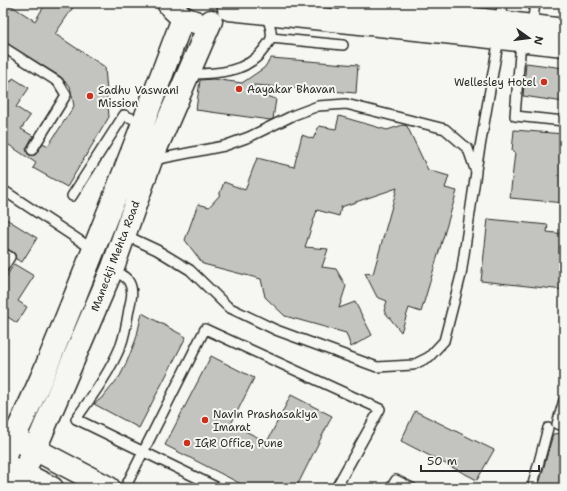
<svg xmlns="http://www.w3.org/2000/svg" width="567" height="491" viewBox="0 0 567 491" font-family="'Shantell Sans',sans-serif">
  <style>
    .building { fill: #c3c3c0; stroke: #2b2b2b }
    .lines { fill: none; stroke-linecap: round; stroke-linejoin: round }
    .service-casing { stroke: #2b2b2b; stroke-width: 12 }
    .secondary-casing { stroke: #2b2b2b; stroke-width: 25 }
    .service { stroke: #f6f6f2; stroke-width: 9 }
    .secondary { stroke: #f6f6f2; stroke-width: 22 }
    .poi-dot { fill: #c8321e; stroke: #f6f6f2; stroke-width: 1.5 }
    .labels { text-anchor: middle; stroke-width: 4; stroke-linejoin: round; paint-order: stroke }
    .poi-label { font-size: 11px; fill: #2b2b2b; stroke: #f6f6f2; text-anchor: start }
    .street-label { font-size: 11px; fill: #2b2b2b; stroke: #f6f6f2 }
  </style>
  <rect width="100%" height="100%" fill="#f6f6f2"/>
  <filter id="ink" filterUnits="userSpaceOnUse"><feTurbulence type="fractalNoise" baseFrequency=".025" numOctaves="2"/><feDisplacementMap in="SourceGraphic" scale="8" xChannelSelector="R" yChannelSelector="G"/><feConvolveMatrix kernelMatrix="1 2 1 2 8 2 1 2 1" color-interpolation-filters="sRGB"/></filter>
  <g filter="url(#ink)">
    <path class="building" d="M3,3H7L35,21L46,3H76L55,34L105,67L109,117L67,187L33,168L36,163L3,141V77L11,82L13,78L29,88L16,107L30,116L21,129L33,136L26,149L29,155H35L43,143L48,146L74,106L70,86L65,82L61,77L3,41Z
      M271,58L358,65L356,93L254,85L252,92L276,99L273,119L270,120L196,110L200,80L213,79L242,83L264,68Z
      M526,63L564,68V102L523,96Z
      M339,116L387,130L403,125L407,126L428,170L449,176L445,188L457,191L421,312L409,308L401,332L384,311L387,301L377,297L365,273L373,274L397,188L341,207L339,216L317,210L305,247L328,249L322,267L336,269L346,286L339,308L355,302L372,335L351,347L346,333L285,316L265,297L261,279L203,264L185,240L198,204L209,207L219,196L224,182L245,190L257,158L294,167L302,135L313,139L319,126L336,129Z
      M514,130L564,134V203L510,198L515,152L512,151Z
      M3,217L37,238L22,262L16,259L15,254L13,252L3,247Z
      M488,219L548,225L547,232L564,234V290L481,281Z
      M14,264L34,276L18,301L27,307L17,323L3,314V282Z
      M142,313L186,337L139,428L94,404L104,396L120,376L126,364L136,339Z
      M211,356L254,378L231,424L267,442L291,395L332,416L296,488H249L165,445Z
      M415,411L494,450L477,480L401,441Z
      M564,433V488H538L553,434Z"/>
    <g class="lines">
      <defs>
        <path id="service" d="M500,22L502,3
          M532,26L535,3
          M271,38L343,45
          M521,41L515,116L564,121
          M3,47L58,82L66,95L32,150
          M188,74C216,74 247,73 264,49C266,46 270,42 271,38C273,31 268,21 266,14
          M476,170L499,38
          M3,190L94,250
          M72,196L124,115L143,123
          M125,235L157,250L190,270L228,307L276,330L377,367L413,365L429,357L444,341L461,275L476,172L468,149L445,129L346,104L318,106L294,115L249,137L224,146L153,160
          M3,253L10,257L3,268
          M112,270C118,273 126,276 129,282C134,291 131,300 129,309C127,321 125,334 121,345C110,372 93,395 76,419L218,488
          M564,400L557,424L564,426
          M125,488L205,329L380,409L336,488
          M391,488L396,480L412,488
          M532,488L548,428"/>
        <path id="secondary" d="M168,3C175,13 183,19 195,22
          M349,3L564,30
          M229,9L564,45
          M23,443L109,488
          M3,459C32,404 55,346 78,289C114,199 149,109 183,18
          M10,467L52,488
          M15,488L35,449L113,267L151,160L211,21"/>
      </defs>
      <use href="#service" class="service-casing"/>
      <use href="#secondary" class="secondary-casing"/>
      <use href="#service" class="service"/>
      <use href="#secondary" class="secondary"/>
    </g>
  </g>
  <g class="poi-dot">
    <circle cx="544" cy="82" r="4"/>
    <circle cx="239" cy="89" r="4"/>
    <circle cx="90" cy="96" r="4"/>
    <circle cx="205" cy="420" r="4"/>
    <circle cx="187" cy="443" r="4"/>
  </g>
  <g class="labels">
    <g class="poi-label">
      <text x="536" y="86" text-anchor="end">Wellesley Hotel</text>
      <text x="247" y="93">Aayakar Bhavan</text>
      <text x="98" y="94">Sadhu Vaswani<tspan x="98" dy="13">Mission</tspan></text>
      <text x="213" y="418">Navin Prashasakiya<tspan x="213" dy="13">Imarat</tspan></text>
      <text x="195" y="447">IGR Office, Pune</text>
    </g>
    <g class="street-label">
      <text transform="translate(115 256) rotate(-69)" y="4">Maneckji Mehta Road</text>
    </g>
  </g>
  <rect width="567" height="491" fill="none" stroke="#f6f6f2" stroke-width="16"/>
  <rect x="8" y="8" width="551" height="475" fill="none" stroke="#2b2b2b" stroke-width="1.5" filter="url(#ink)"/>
  <g transform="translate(529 38) rotate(104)" stroke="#f6f6f2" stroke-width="3" paint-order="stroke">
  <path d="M0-3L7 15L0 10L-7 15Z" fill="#2b2b2b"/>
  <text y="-6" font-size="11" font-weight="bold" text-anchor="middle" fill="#2b2b2b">N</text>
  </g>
  <path d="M421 465v6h118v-6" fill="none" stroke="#2b2b2b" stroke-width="2"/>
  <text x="427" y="465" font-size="12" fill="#2b2b2b" stroke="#f6f6f2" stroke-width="3" paint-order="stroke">50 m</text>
</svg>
